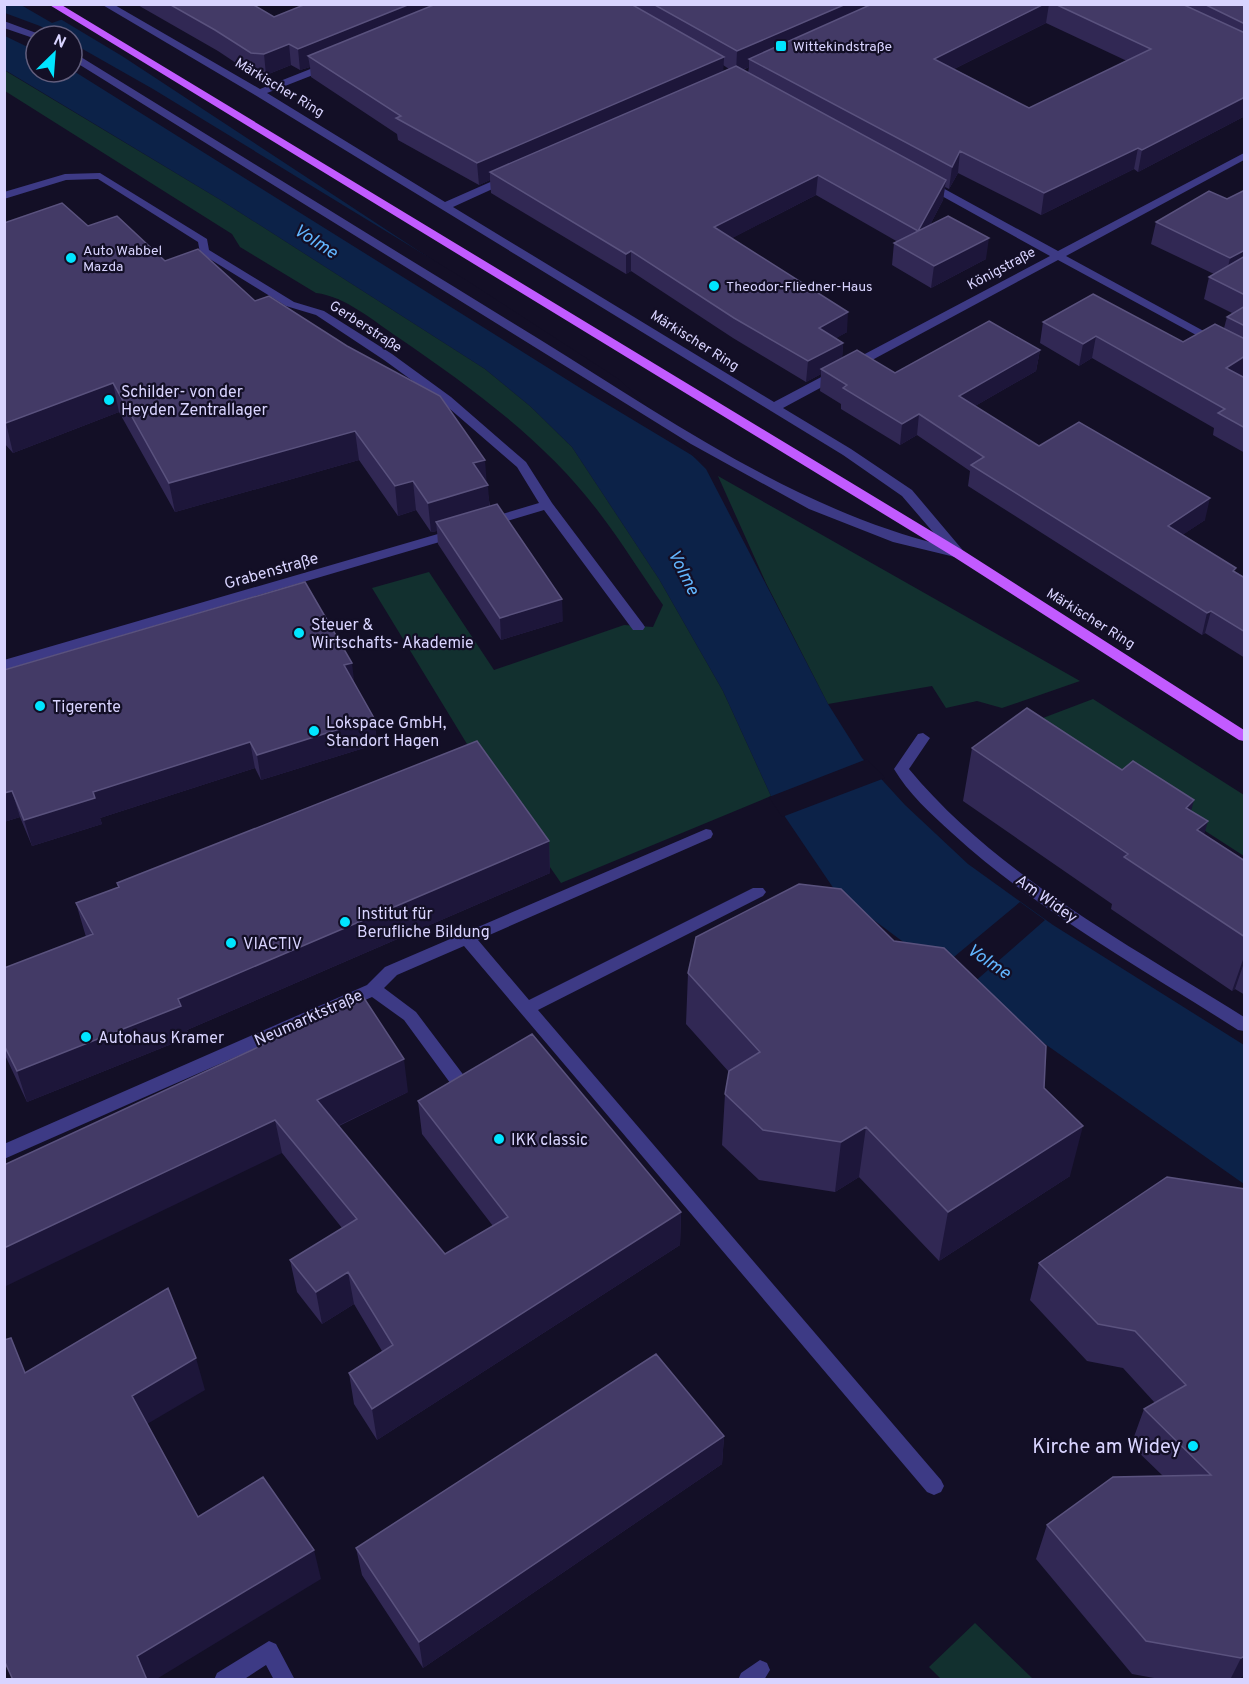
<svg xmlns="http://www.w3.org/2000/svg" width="1249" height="1684" viewBox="0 0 1249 1684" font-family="Overpass,sans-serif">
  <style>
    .green { fill: #12302f }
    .water { fill: #0c2248; fill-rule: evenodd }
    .pier { fill: #130f26 }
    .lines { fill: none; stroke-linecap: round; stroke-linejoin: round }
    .minor { fill: #3d3a85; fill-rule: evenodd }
    .major { fill: #c25bff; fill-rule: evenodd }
    .wall { fill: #312854; fill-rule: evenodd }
    .shaded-wall { fill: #1d163a }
    .building { fill: #433a66; stroke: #5a527e; stroke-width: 1.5 }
    .poi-dot { fill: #00e5ff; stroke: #130f26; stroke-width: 2 }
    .labels { text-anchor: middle; stroke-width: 4.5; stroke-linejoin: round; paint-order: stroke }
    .far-poi-label { font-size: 14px; fill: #d9d4ff; stroke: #130f26; text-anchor: start }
    .far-street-label { font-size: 14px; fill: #d9d4ff; stroke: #130f26 }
    .poi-label { font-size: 16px; fill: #d9d4ff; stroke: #130f26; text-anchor: start }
    .street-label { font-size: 16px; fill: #d9d4ff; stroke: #130f26 }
    .water-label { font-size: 18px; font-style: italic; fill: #62b6ff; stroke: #130f26 }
    .near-poi-label { font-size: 20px; fill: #d9d4ff; stroke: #130f26; text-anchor: end }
  </style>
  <rect width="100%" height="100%" fill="#130f26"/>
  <path class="green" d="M4,70L219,199L485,369L530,406L572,447L659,579L723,691L771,796L561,883L481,767L372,588L429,572L494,670L624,625L653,627L663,605C642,575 623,544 601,515C547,442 473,389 399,338C375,322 345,296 316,293L240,247L232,234L5,91Z
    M718,476L1080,681L1002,708L977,701L946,708L932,686L828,704L766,583Z
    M1093,699L1244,795V856L1035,721Z
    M975,1623L1032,1678L941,1679L929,1667Z"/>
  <path class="water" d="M5,5H37L122,56L618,382L706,469L828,704L862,758L905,805L968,864L1053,925L1244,1045V1184L964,987L836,892L771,796L723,691L659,579L572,447L530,406L485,369L219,199L5,70ZM36,36H72V72H36Z"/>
  <path class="pier" d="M44,4L53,10L66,18L52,23L21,5Z
    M5,13L40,26L59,36H36V51L5,36Z
    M72,43L153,89L466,280L620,380L703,462L585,391L72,70Z
    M867,759L885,778L782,817L769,797Z
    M1020,902L1045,920L964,991L937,971Z"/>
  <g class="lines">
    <path class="minor" d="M101,4H113L260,89L323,64H331V68L267,93L445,202L504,176H512V180L453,207L774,402L1050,256L922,185V181H930L1058,251L1244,153V160L1066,256L1244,353V361L1058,260L783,408L851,449L912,490L966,554L959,558L893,542L809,509L691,444L72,60V53L76,54C230,149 384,244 539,339C668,419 797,510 945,546L902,496L843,455L255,95Z
      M4,21L39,34L41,36H36V39L4,28Z
      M100,173L207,239L209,250L294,302L324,311L392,354L451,397L526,462L552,503L643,624L645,627L643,630H633L544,510L487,527L482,526L481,523L482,520L539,503L517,467L443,403L384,360L316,315L286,306L200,253L198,242L98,179L66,180L4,199V192L65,174Z
      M455,529L461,533L460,536L4,670V660Z
      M923,733L930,738L909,769C998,876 1128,944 1244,1017V1031L1238,1030C1142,968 1037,911 952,833C931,814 908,793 894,769L918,734Z
      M706,829L711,830L713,834L711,838L478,940L529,1000L753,888H763L766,892L763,896L538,1010L941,1480L944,1486L941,1492L934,1495L927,1492L464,946L397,975L384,988L416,1012L468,1081L470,1086L468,1091L462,1093L456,1091L404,1020L372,997L4,1159V1144L367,985L385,967Z
      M269,1641L276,1644L295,1680H274L266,1665L243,1680H214L217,1673Z
      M760,1660L767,1663L770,1670L764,1680H738L741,1673Z"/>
    <path class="major" d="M48,4H60L964,551L1244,730V741L1239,740L954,557Z"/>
  </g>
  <path class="wall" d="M136,4H252L274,17L306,4H1245V116L1138,172L1134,169L1041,215L958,173L949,189L945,187L943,200L930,225L986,259L931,288L892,265L894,243L898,242L816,195L732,238L847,332L836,338L843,343L842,358L895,373L1040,350L1036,371L975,406L1039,446L1205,520L1182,535L1245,578V658L1205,633L1202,635L968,486L970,471L917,435L900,445L841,409V404L820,391L821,374L806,382L733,338L631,271L626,274L491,193L490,180L479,185L398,140L397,134L311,77L310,67L300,70L291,65L266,75H254L218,51ZM1046,23L1127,61L1029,108L954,69ZM723,65L729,69L723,71ZM749,67L748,73L743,70Z
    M1245,190V375L1242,376L1245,378V453L1213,435L1214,428L1092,358L1079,366L1040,343L1043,322L1183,342L1224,328L1227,317L1232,313L1204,299L1209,277L1214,274L1151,244L1156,222L1227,199Z
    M4,223L88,226L165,261L486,482L490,506L563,621L501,640L438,544L437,531L431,532L416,510L398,516L359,460L175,512L119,412L13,453L4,443Z
    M4,670L354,684L374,718L377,744L261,780L255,768L100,818L102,824L32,846L20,817L4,822Z
    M972,748L1122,770L1191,811L1204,835L1245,861V995L1235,989L1232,991L1111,909L1112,904L963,801Z
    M549,841L550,873L187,1030L189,1037L27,1102L4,1053V968L86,937L76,903L118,888L117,883Z
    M688,973L1044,1088L1070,1176L939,1261L859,1177L835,1192L759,1180L722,1145L725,1094L729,1072L686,1024Z
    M408,1092L339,1126L445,1254L493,1226L422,1134L418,1101L681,1212L680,1245L377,1440L354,1404L349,1373L382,1351L354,1304L322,1324L297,1292L290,1260L342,1228L282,1153L4,1165Z
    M1245,1189V1674L1238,1680H1165L1132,1674L1036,1559L1047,1525L1163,1476L1131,1445L1144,1409L1155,1403L1123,1368L1087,1361L1030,1300L1039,1263Z
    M724,1436L722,1464L423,1668L362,1575L356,1548Z"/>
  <path class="shaded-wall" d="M410,4H463L308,56L310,67L300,70L298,49Z
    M846,4H892L749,59V67L736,72L737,51Z
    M1044,4H1049L1046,23L932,80L934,59Z
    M289,44L291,65L266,75L264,54Z
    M724,57L723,79L490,172V180L479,185L477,163Z
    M1245,97V116L1138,172L1142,150Z
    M1138,148L1134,169L1041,215L1044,193Z
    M960,151L958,173L949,189L952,167Z
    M818,175L816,195L713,248L714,227Z
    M946,180L943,200L916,252L918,231Z
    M989,238L986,259L931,288L934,266Z
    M1245,250V269L1225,280L1230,258Z
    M631,251V271L626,274V254Z
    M848,312L847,332L817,349L819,328Z
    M1096,336L1092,358L1079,366L1083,344Z
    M843,343L842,364L821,369V374L806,382L808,361Z
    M1040,350L1036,371L956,417L959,396Z
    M1245,356V375L1221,389L1226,368Z
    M113,383L119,412L13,453L6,423Z
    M919,414L917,435L900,445L902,424Z
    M355,431L359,460L175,512L169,483Z
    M485,460L487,486L488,485L490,515L436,522L437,531L431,532L428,503L473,463Z
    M413,481L416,510L398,516L395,486Z
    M1210,498L1205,520L1163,548L1168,526Z
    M562,599L563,621L501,640L500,618Z
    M1211,611L1205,633L1202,635L1207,613Z
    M352,663L355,689L344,665Z
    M374,718L377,744L261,780L257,755Z
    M250,742L255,768L100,818L102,824L32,846L24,820L93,792Z
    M12,791L20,817L4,822V793Z
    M1194,800L1180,853L1186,808Z
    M1208,821L1193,874L1197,830Z
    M549,841L550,873L187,1030L189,1037L27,1102L17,1071L178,999Z
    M1245,954V960L1235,989L1232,991Z
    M404,1059L408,1092L323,1133L317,1100Z
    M275,1120L282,1153L4,1287V1248Z
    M1083,1126L1070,1176L939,1261L948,1212Z
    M866,1127L859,1177L835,1192L841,1142Z
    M681,1212L680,1245L377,1440L372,1409Z
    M348,1272L354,1304L322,1324L316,1292Z
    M196,1358L205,1390L142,1427L132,1396Z
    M724,1436L722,1464L423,1668L419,1642Z
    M314,1550L321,1579L155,1680H146L137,1656Z
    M1245,1656V1674L1238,1680H1230L1241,1658Z"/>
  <path class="building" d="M169,4H252L274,17L306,4H410L298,49L289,44L264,54L251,53L215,30Z
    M436,4H631L724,57L477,163L396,118L401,116L308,56Z
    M653,4H846L737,51Z
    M872,4H1044L934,59L1029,108L1151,49L1055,4H1182L1245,33V97L1142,150L1138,148L1044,193L960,151L952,167L749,59Z
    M1204,4H1245V24Z
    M736,66L946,180L918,231L818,175L714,227L848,312L819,328L843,343L808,361L734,318L631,251L626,254L490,172Z
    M1245,190V250L1230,258L1156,222L1209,191L1227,199Z
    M62,203L88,226L117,216L165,261L198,249L255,301L269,296L347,346L440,396L485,460L473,463L488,485L428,503L413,481L395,486L355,431L169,483L113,383L6,423L4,422V223Z
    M948,216L989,238L934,266L894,243Z
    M1245,256V295L1209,277Z
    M1093,294L1183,342L1215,324L1245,339V356L1226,368L1245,378V428L1218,413L1225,409L1096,336L1083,344L1043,322Z
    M1245,306V326L1227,317Z
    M989,321L1040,350L959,396L1039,446L1079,422L1210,498L1168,526L1236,568L1233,571L1245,578V632L1211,611L1207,613L971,465L984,457L919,414L902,424L843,388L847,385L821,369L857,350L895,373Z
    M497,504L562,599L500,618L436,522Z
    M305,582L352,663L344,665L374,718L257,755L250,742L93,792L95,798L24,820L12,791L4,793V670Z
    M1027,708L1122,770L1133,761L1194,800L1186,808L1208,821L1197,830L1245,861V937L1124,857L1128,854L972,748Z
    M477,741L549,841L178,999L181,1006L17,1071L4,1045V968L93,934L76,903L119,887L117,883Z
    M799,884L841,889L894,941L944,948L1046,1046L1044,1088L1083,1126L948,1212L866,1127L841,1142L763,1130L725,1094L729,1071L760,1052L688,973L696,937Z
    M364,998L404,1059L317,1100L445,1254L508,1217L418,1101L532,1034L681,1212L372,1409L349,1373L393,1345L348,1272L316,1292L290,1260L357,1219L275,1120L4,1248V1165Z
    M1167,1177L1245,1189V1656L1241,1658L1146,1641L1047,1525L1113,1477L1211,1475L1144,1409L1186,1385L1135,1331L1098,1324L1039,1263Z
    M168,1288L196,1358L132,1396L198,1517L263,1477L314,1550L137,1656L147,1680H13L4,1660V1340L11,1338L25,1373Z
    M656,1354L724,1436L419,1642L356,1548Z"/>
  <g class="poi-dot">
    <rect x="775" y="40" width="12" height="12" rx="3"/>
    <circle cx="71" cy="258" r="6"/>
    <circle cx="714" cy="286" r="6"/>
    <circle cx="109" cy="400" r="6"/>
    <circle cx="299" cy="633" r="6"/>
    <circle cx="40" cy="706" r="6"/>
    <circle cx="314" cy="731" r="6"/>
    <circle cx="345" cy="922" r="6"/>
    <circle cx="231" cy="943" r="6"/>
    <circle cx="86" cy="1037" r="6"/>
    <circle cx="499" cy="1139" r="6"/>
    <circle cx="1193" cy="1446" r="6"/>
  </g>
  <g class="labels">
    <g class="far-poi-label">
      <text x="793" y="51">Wittekindstraße</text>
      <text x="83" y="255">Auto Wabbel<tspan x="83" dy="16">Mazda</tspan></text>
      <text x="726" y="291">Theodor-Fliedner-Haus</text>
    </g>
    <g class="far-street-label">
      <text transform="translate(280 87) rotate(31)" y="5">Märkischer Ring</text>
      <text transform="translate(1001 268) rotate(-28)" y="5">Königstraße</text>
      <text transform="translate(366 326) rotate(33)" y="5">Gerberstraße</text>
      <text transform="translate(695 340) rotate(32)" y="5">Märkischer Ring</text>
      <text transform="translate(1091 618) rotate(32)" y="5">Märkischer Ring</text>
    </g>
    <g class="poi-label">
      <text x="121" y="397">Schilder- von der<tspan x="121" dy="18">Heyden Zentrallager</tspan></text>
      <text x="311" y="630">Steuer &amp;<tspan x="311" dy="18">Wirtschafts- Akademie</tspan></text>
      <text x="52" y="712">Tigerente</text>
      <text x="326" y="728">Lokspace GmbH,<tspan x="326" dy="18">Standort Hagen</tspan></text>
      <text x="357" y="919">Institut für<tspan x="357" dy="18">Berufliche Bildung</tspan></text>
      <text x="243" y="949">VIACTIV</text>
      <text x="98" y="1043">Autohaus Kramer</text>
      <text x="511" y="1145">IKK classic</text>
    </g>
    <g class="street-label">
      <text transform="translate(271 570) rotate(-16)" y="6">Grabenstraße</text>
      <text transform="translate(1047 898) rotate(35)" y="6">Am Widey</text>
      <text transform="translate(308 1017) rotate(-24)" y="6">Neumarktstraße</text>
    </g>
    <g class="water-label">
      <text transform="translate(316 241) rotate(33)" y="6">Volme</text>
      <text transform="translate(684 572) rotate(63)" y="6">Volme</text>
      <text transform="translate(989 961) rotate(34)" y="6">Volme</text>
    </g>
    <g class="near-poi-label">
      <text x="1181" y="1453">Kirche am Widey</text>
    </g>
  </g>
  <rect width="1249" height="1684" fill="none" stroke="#d9d4ff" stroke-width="12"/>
  <g transform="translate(54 54) rotate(25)"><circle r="28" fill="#130f26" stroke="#625e7d" stroke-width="1.5"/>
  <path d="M0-4.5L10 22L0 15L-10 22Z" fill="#00e5ff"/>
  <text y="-9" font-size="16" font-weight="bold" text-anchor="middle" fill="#d9d4ff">N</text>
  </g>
</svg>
